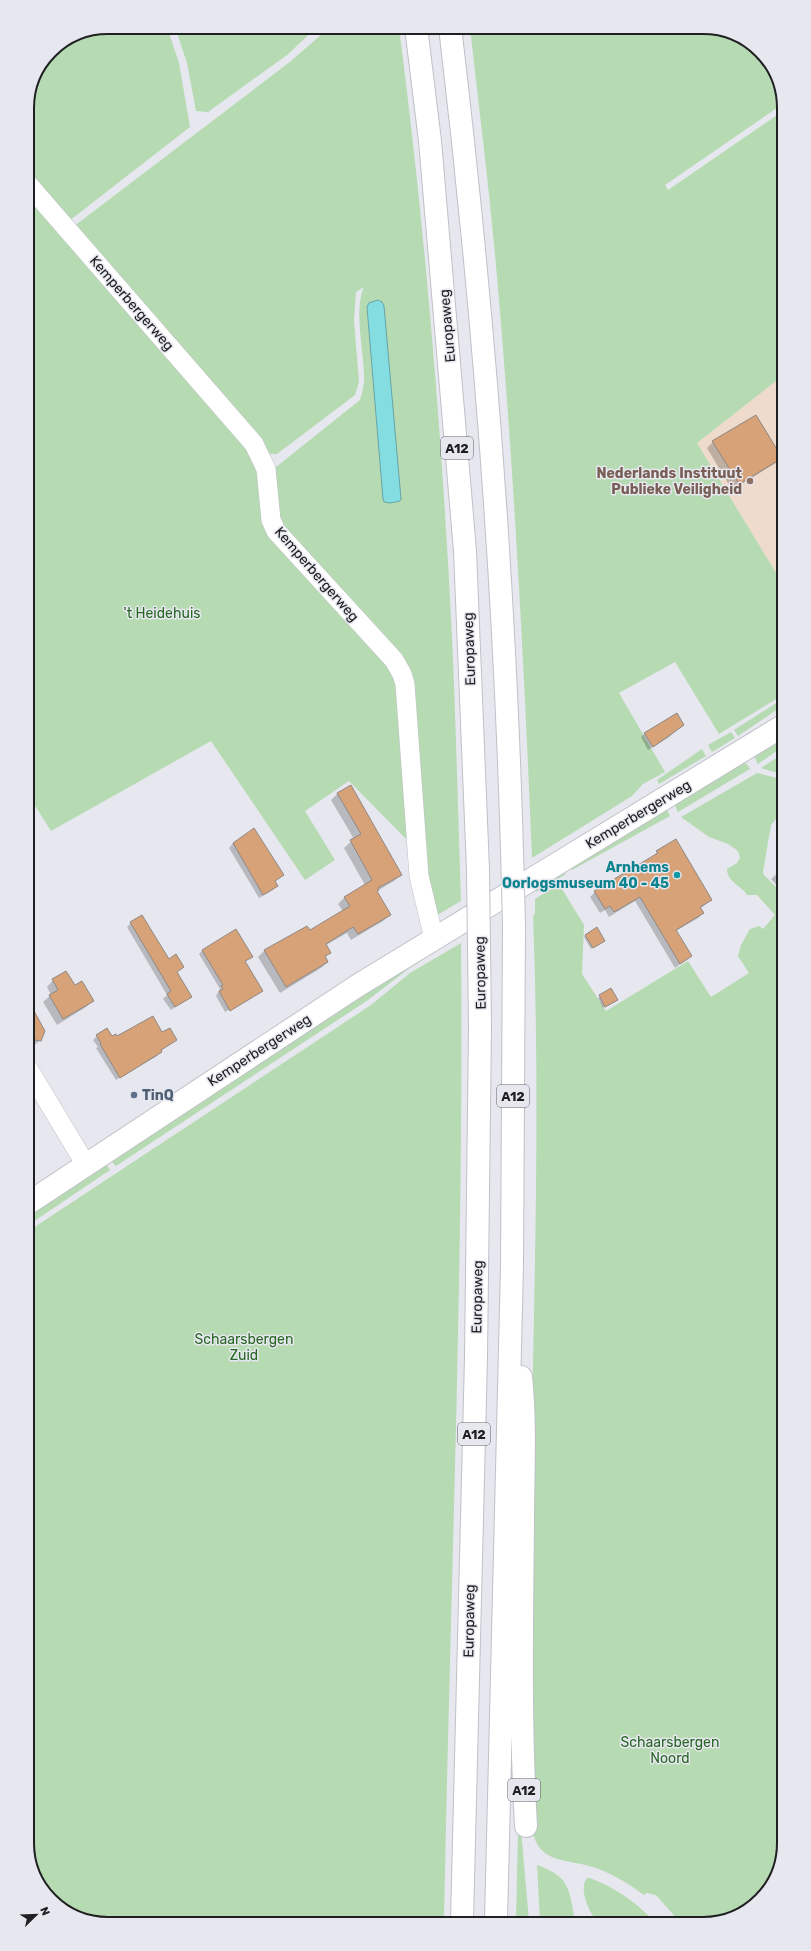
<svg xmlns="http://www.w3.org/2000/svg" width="811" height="1951" viewBox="0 0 811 1951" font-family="Rubik,sans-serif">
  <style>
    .education { fill: #eedbcb }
    .green { fill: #b6dab2; fill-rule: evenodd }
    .water { fill: #84dde0; stroke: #66a4a7 }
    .shadow { fill: #0003 }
    .building { fill: #d8a278; stroke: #8e8884 }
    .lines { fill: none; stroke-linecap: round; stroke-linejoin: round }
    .minor-casing { stroke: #c0c1c8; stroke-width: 20 }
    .major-casing { stroke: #c0c1c8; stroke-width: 24 }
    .highway-casing { stroke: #c0c1c8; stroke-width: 24 }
    .minor { stroke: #fff; stroke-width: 19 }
    .major { stroke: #fff; stroke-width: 22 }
    .highway { stroke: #fff; stroke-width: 22 }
    .highway-bridge-casing { stroke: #c0c1c8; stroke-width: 24; stroke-linecap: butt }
    .highway-bridge { stroke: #fff; stroke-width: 22 }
    .education-dot { fill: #8d6e63; stroke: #e7e8ef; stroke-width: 1.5 }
    .culture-dot { fill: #0f9aa8; stroke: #e7e8ef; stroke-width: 1.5 }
    .service-dot { fill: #5c6f8a; stroke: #e7e8ef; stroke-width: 1.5 }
    .labels { text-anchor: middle; stroke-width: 3; stroke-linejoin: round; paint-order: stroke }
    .shield { fill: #e7e8ef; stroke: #5c5c60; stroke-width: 1 }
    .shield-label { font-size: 13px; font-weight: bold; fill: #202023 }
    .street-label { font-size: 14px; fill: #202023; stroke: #e7e8ef }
    .education-label { font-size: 14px; font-weight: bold; fill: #785e54; stroke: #e7e8ef; text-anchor: end }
    .park-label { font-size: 14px; fill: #296625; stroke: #e7e8ef }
    .culture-label { font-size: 14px; font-weight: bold; fill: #0d838f; stroke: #e7e8ef; text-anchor: end }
    .service-label { font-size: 14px; font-weight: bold; fill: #4e5e75; stroke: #e7e8ef; text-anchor: start }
    .rim { fill: none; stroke: #202023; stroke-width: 2 }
  </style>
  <rect width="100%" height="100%" fill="#e7e8ef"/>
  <path class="education" d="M780,378L781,581L697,443Z"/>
  <path class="green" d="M108,27H167L179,63L190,127L69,221L27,179V103L33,77L51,51L77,33Z
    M175,27H317L287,55L208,112L196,111L187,63Z
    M330,27H399C425,229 442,433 452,637C456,724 458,813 461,901L434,917L428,897L408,685L280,529L271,471L360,400C362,394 363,388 364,382C365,355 353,311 364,287L356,292L354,320L359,382L355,395L277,454H270L258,442L73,227L291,61ZM369,303L394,427L401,499L400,501L390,503L383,499L367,307Z
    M470,27H708L752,44L780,82V106L665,185L668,190L780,113V378L697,443L781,581V696L719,734L675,662L619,693L665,772L643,784L632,796L532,858C524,664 514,470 497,277C490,193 479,110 470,27Z
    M27,187L251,447L267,522L399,676L410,843L349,781L305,811L335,860L305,880L211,741L51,831L29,796Z
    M781,700V707L738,736L734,730Z
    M731,732L735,738L712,752L708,745Z
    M781,735V748L758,764L755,758L756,750Z
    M702,749L706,756L659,784L657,780Z
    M781,755V774L761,768Z
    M738,761L747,764L750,769L678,812L675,806L676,799Z
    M757,773L781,779V805L777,818L771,825L763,872L764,875L782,893L784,1843L767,1892L729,1920H678L656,1895L646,1893L644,1895C629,1884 613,1874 596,1868C564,1857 537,1866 531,1824C531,1724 528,1623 530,1523C533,1321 541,1118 533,916L535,914V899L559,884L584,925L582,974L606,1011L688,961L711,997L749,973L738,956L741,945L750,929L759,926L763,929L775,915L757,895H747C742,886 727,882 727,869L737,863L740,858L738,851L728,844L709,837L681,817Z
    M661,808L667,810L670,816L572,870L570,864Z
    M561,871L566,874L536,892V885Z
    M461,943C464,1269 450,1595 444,1922L103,1924L59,1907L31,1869L30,1230L371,1005L410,973Z
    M436,949V951L407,970L368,1000L116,1166L108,1158Z
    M104,1160L110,1170L30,1224V1210Z
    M521,1830L529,1921H516L518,1831Z
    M537,1865C570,1877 569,1888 575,1921H540Z
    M587,1878H590C616,1888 634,1901 653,1920L597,1921C589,1913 578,1888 587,1878Z"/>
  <path class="water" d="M378,300L382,302L384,306L401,499L400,501L390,503L384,502L383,499L367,307L369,303Z"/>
  <path class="shadow" d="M713,442L781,458L774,464L732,490L707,448Z
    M683,725L668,738L648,750L641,737L645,733Z
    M350,786L401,874L394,881L377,891L389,915L383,921L351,940L347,933L326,945L330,952L325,958L327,962L321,968L280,993L258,957L265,950L309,932L343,911L338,904L345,897L365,885L344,848L354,839L331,800L337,794Z
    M233,843L282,875L274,882L277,886L273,890L259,898L229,848Z
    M657,852L711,900L700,909L703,913L698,918L676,931L691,956L675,968L635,901L609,917L605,910L600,913L590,897L595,892L652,857Z
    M781,870L782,872V891L771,879Z
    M131,923L168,960L183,967L176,973L191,996L171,1010L163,999L167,995L127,927Z
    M586,935L604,941L591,949L584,937Z
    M203,950L252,957L245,962L262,991L225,1012L216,996L220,989L199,954Z
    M53,980L93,1000L86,1007L57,1025L43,1002L51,995L47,987Z
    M611,990L617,1000L603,1008L598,998Z
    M29,1007L40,1040L36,1044L29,1043Z
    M161,1034L176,1040L160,1051L157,1056L116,1080L96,1048L98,1047L93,1040L97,1036L117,1038Z"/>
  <path class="building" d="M756,415L781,456V459L739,484L712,441Z
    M677,713L684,725L653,747L644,733Z
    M351,785L402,875L378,888L379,890L377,891L391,915L358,934L353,927L326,944L331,953L325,956L328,962L286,987L264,950L307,926L310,930L350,906L344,897L372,880L350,840L361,834L337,793Z
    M254,828L284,875L275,881L278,886L263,895L233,843Z
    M676,839L712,900L700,907L704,913L676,930L692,956L680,964L640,897L614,912L610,906L605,909L594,891L658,853L656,851Z
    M142,915L169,959L176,954L184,967L177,972L192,997L175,1007L167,994L171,991L130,922Z
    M597,927L605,941L593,948L585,935Z
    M236,929L253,957L245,961L263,991L230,1011L219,991L223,989L221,986L223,985L202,950Z
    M66,971L75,985L82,981L94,1001L63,1019L49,995L58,990L52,979Z
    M611,988L618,1000L605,1007L599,995Z
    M29,1002L45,1031L41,1041L29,1039Z
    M153,1016L162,1032L170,1028L177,1040L161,1050L162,1052L120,1078L100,1044L101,1043L96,1035L107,1028L112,1036L116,1034L117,1036Z"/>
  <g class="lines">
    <defs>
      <path id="minor" d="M27,183L254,444L266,469L271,520L276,531L394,660L402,674L405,684L419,876L434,939
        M29,1070L86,1165"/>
      <path id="major" d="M30,1202L357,986L781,727"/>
      <path id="highway" d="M416,27L430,141L465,551L478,870
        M450,27C484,312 506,600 513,887
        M521,1377C526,1425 523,1473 523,1522C522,1623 520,1725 526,1826
        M462,1921L476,1357L480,1027L479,947
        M496,1921L512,1266L514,926"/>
    </defs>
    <use href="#minor" class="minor-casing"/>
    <use href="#major" class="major-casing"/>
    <use href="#highway" class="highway-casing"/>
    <use href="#minor" class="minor"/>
    <use href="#major" class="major"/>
    <use href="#highway" class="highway"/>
    <defs>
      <path id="highway-bridge" d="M478,870L479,947
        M513,887L514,926"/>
    </defs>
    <use href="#highway-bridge" class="highway-bridge-casing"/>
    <use href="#highway-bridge" class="highway-bridge"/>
  </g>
  <circle class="education-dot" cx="750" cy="481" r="4"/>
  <circle class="culture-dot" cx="677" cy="875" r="4"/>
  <circle class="service-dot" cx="134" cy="1095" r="4"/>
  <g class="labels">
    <g class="shield">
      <rect x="441" y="437" width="32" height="22" rx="3"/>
      <rect x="497" y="1085" width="32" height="22" rx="3"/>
      <rect x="458" y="1423" width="32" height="22" rx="3"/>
      <rect x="508" y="1779" width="32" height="22" rx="3"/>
    </g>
    <g class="shield-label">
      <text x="457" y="453">A12</text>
      <text x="513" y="1101">A12</text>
      <text x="474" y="1439">A12</text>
      <text x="524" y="1795">A12</text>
    </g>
    <g class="street-label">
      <text transform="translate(132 303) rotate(49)" y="5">Kemperbergerweg</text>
      <text transform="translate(447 326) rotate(-95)" y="5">Europaweg</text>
      <text transform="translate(317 574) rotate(49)" y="5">Kemperbergerweg</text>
      <text transform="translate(469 649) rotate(-92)" y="5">Europaweg</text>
      <text transform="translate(638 814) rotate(-31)" y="5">Kemperbergerweg</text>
      <text transform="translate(480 973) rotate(-91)" y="5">Europaweg</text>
      <text transform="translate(259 1050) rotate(-33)" y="5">Kemperbergerweg</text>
      <text transform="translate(477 1297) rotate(-89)" y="5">Europaweg</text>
      <text transform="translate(469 1621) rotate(-89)" y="5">Europaweg</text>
    </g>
    <g class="education-label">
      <text x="742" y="478">Nederlands Instituut<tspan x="742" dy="16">Publieke Veiligheid</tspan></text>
    </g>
    <g class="park-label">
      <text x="162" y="618">'t Heidehuis</text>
      <text x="244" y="1344">Schaarsbergen<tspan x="244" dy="16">Zuid</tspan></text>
      <text x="670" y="1747">Schaarsbergen<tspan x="670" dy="16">Noord</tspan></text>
    </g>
    <g class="culture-label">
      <text x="669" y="872">Arnhems<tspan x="669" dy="16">Oorlogsmuseum 40 - 45</tspan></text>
    </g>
    <g class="service-label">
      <text x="142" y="1100">TinQ</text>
    </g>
  </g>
  <path d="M0 0H811V1951H0ZM108 34H703A74 74 0 0 1 777 108V1843A74 74 0 0 1 703 1917H108A74 74 0 0 1 34 1843V108A74 74 0 0 1 108 34Z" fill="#e7e8ef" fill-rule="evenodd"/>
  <path class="rim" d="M108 34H703A74 74 0 0 1 777 108V1843A74 74 0 0 1 703 1917H108A74 74 0 0 1 34 1843V108A74 74 0 0 1 108 34Z"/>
  <g transform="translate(36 1915) rotate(67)" stroke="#e7e8ef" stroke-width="3" paint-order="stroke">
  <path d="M0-3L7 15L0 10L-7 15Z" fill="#202023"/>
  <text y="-6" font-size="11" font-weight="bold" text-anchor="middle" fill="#202023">N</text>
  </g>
</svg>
